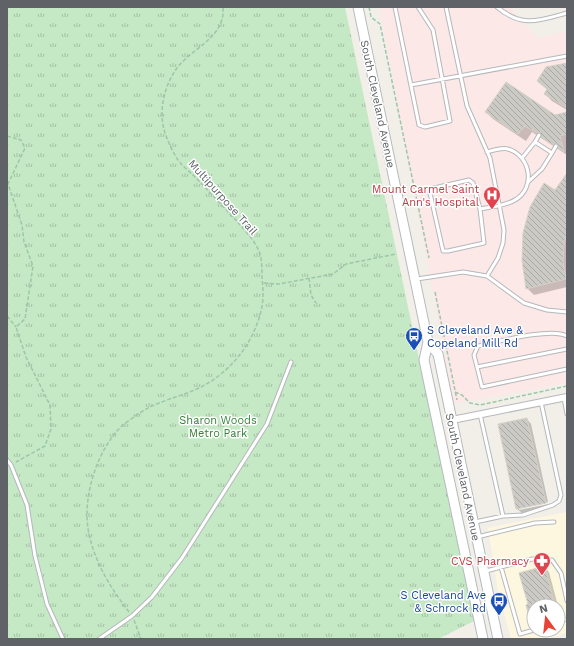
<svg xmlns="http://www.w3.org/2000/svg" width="574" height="646" viewBox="0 0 574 646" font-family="'Work Sans',sans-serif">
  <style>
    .commercial { fill: #fef7e0; fill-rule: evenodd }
    .medical { fill: #fce8e6 }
    .park { fill: url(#park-tufts) }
    .shadow { fill: #0003 }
    .building { fill: url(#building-back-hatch); stroke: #d6d1c6 }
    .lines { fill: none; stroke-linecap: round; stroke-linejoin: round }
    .lane-casing { stroke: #b5b8bc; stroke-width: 5 }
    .street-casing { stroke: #b5b8bc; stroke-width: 8 }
    .secondary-casing { stroke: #b6babf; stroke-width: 11 }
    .path { stroke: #9cc7a9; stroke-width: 1.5; stroke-dasharray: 4 2; stroke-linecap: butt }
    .lane { stroke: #fff; stroke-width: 3 }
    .street { stroke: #fff; stroke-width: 6 }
    .secondary { stroke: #fff; stroke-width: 9 }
    .labels { text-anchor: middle; stroke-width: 3; stroke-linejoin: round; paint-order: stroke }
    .street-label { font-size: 11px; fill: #5f6368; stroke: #fff }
    .health-label { font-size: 11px; fill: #be3a42; stroke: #fff; text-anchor: end }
    .transit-label { font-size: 11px; fill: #164399; stroke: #fff; text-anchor: start }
    .park-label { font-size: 11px; fill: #348238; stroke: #fff }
  </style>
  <defs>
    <pattern id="park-tufts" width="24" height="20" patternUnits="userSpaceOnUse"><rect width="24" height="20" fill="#c5e8c5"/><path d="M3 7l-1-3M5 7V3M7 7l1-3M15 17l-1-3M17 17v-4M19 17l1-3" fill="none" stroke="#a3c0a4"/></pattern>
    <pattern id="building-back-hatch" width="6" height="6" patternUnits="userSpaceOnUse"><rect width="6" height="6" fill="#cccac5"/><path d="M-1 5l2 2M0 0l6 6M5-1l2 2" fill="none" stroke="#a9a8a4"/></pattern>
  </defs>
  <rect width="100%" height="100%" fill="#f1efe8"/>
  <path class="commercial" d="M567,512V633L547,639H511L498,591L488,528ZM534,606H558V630H534Z"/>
  <path class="medical" d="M379,7H510L537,38L567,31V383L454,404Z"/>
  <path class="park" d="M7,7H345L474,621L438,639H7Z"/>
  <path class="shadow" d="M567,64V110L552,101L545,94L548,90L538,81Z
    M486,112L555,116L567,113V155L532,132L526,141L493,119Z
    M567,175V287L534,295L527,288L555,192Z
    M527,419L531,424L548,502L519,508V510L549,504L550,508L522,513L517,509L499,425Z
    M544,567L549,572L558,606H534V624L529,605Z
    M558,606L560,616H558Z"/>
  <path class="building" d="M567,63V108L544,94L547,89L537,81L546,67Z
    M506,82L555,115L567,112V134L560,136L564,152L558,148V144L553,145L541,137L540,132L537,133L525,126L518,134L485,112Z
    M567,173V232L564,244L563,261L566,279L526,289L522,260L523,233L530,207L544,183L555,190Z
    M527,418L546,503L516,509L498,424Z
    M545,566L555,606H534V627L532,628L526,605L528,604L519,573Z"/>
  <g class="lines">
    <defs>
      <path id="lane" d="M395,7L419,125L425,127L450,121L433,30L418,7
        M446,7L467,106L490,158L504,230L503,243L498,258L487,276
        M497,7C522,28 538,21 567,13
        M411,85L567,56
        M535,142L539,135
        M552,153L556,146
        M522,158L535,142L552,153L542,169L528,182
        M480,209L473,183L469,180L434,188L430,193L443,251H448L484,243L480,209C491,207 505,206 515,200C536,188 531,156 508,149C502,147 494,150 487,152
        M417,279L463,272L487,276L524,303L547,310L567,312
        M567,336C551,327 497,342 478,346L474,355L482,387L567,369
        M477,367L567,349
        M564,398L567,414
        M480,414L503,516
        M7,460L11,465L27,505L35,556L47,604L63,639
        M475,522L503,516L523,515L553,505L559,501L561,495L541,402
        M477,537L535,523L554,522
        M501,567L520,634L534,630
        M486,571L532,559L552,560L561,573L567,601
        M558,622L567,619
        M99,639L132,616L152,597L182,558L267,424L291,362"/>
      <path id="street" d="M452,420L567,397"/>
      <path id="secondary" d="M358,7L428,342L424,360L483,639
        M428,342L438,354L498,639"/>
    </defs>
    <use href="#lane" class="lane-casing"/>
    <use href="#street" class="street-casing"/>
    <use href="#secondary" class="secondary-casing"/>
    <path class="path" d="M369,7L371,17L380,24L429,258
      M7,136L21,140L25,148L8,184L22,225L24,242L33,266L25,319L16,327L26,357L50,405L51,429L45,446L16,462
      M309,278L311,295L316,303
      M264,283L279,284L333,274L346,264L396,254
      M435,292L457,400
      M7,316L16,327
      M455,392L462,395L470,403L480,405L567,386
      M129,612C113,591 98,568 91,542C80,507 93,460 116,432C122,425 132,418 140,413C157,401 180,397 199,388C230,373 253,344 261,311C264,300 263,287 262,277C262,270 262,260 260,254C256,241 244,230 236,220C222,206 208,190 194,176C189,171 182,166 178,160C173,153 168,141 165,133C158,111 164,86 177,68C192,48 226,37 223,7
      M134,620L141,639"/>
    <use href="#lane" class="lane"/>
    <use href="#street" class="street"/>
    <use href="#secondary" class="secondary"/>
  </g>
  <defs>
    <symbol id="hospital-pin" viewBox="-11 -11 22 30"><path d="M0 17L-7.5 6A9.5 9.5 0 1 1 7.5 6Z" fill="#e0444e" stroke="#fff"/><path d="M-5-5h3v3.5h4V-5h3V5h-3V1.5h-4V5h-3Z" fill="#fff"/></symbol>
    <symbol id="bus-pin" viewBox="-11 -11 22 30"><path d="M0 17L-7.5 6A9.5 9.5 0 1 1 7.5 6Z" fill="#1a4fb4" stroke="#fff"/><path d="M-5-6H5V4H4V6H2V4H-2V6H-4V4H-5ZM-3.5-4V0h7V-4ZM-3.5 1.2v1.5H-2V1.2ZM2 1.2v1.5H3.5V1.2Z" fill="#fff"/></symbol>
    <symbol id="pharmacy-pin" viewBox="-11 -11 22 30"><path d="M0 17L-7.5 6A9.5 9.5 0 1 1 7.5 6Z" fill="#e0444e" stroke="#fff"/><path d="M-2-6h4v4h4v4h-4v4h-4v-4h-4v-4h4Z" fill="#fff"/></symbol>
  </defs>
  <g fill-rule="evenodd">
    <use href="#hospital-pin" x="482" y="185" width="20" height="27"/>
    <use href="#bus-pin" x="404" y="326" width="20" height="27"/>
    <use href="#pharmacy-pin" x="532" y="551" width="20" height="27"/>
    <use href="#bus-pin" x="489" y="591" width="20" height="27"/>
  </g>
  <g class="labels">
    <g class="street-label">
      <text transform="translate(378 104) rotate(78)" y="4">South Cleveland Avenue</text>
      <text transform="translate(223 197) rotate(48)" y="4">Multipurpose Trail</text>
      <text transform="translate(463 477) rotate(78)" y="4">South Cleveland Avenue</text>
    </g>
    <g class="health-label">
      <text x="479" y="193">Mount Carmel Saint<tspan x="479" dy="13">Ann's Hospital</tspan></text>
      <text x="529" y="565">CVS Pharmacy</text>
    </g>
    <g class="transit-label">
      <text x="427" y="334">S Cleveland Ave &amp;<tspan x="427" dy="13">Copeland Mill Rd</tspan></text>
      <text x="486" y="599" text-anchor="end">S Cleveland Ave<tspan x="486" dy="13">&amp; Schrock Rd</tspan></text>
    </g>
    <g class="park-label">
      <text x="218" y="424">Sharon Woods<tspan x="218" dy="13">Metro Park</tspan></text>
    </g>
  </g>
  <rect width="574" height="646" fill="none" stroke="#5f6368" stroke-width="16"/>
  <g transform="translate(546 618) rotate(345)"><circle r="19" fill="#ffffff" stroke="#bfc1c3"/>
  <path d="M0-3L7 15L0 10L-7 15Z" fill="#ea4335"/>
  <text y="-6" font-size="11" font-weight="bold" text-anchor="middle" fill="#5f6368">N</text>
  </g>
</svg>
